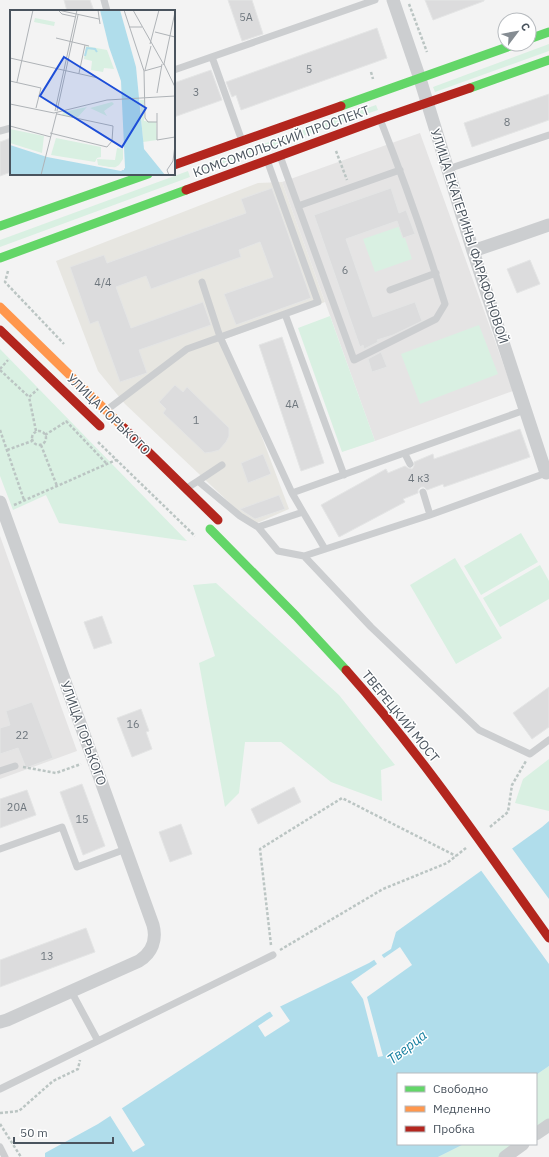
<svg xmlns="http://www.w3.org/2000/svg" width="549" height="1157" viewBox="0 0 549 1157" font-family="'IBM Plex Sans',sans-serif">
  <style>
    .commercial { fill: #e7e6e1 }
    .education { fill: #e5e4e4 }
    .green { fill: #d9f0e2 }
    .water { fill: #b0ddeb }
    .pier { fill: #f3f3f3 }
    .building { fill: #dcdcdd; stroke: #e4e5e5 }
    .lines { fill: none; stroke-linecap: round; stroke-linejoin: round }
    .path { stroke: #bbc5c3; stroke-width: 2.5; stroke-dasharray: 3 2; stroke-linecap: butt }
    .lane { stroke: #ccced0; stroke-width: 7 }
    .street { stroke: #ccced0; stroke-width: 13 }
    .fast { stroke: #63d668; stroke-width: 9 }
    .slow { stroke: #ff974d; stroke-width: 9 }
    .jam { stroke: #b3261e; stroke-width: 9 }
    .fast-bridge { stroke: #63d668; stroke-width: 9 }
    .jam-bridge { stroke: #b3261e; stroke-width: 9 }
    .labels { text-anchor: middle; stroke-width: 3; stroke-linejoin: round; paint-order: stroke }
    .number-label { font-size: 11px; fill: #6f777e }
    .street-label { font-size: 13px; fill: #4a545e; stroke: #fff }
    .water-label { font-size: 14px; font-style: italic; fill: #147fa0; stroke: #fff }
    .inset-river { fill: none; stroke: #b0ddeb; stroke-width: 2 }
    .inset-road { fill: none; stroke: #afb3b7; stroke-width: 1 }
    .view { fill: #1d4ed8; fill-opacity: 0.15; stroke: #1d4ed8; stroke-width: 2 }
    .inset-edge { fill: none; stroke: #4a545e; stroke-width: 2 }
  </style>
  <rect width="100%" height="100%" fill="#f3f3f3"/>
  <path class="commercial" d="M282,182L325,302L225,339L289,509L253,525L125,404L98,371L56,261L258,183Z"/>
  <path class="education" d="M420,133L513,391L375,441L282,182Z
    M0,536L77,751L0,779Z"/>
  <path class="green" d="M549,44V51L435,92L433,87Z
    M376,105L378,110L204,170L203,165Z
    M188,171L190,177L0,247V240Z
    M401,226L412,259L375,272L363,239Z
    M330,316L375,441L342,452L298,328Z
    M479,325L498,374L420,404L401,354Z
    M0,349L187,541L59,523L46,495L13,510L0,476Z
    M521,533L538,562L481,595L464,566Z
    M455,558L502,638L456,664L410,585Z
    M540,565L549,581V599L500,627L483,598Z
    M216,583L339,695L395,765L381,770L382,801L331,782L281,742H245L239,793L225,807L199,663L215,656L193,585Z
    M549,759V811L515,803L523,779Z
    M549,1066V1124L536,1130V1075Z
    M464,1144H513L501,1157H438Z"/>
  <path class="water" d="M549,821V1066L536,1075V1074H398V1144H464L438,1157H45V1153L98,1124L267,1013L369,963L391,949L396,932L542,827Z"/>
  <path class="pier" d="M511,847L549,899V964L480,869Z
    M400,947L412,965L367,997L383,1056L378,1057L363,999L351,982L377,964L373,958L380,953L384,958Z
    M279,1005L290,1021L265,1037L258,1026L273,1016L269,1010Z
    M121,1107L145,1145L133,1152L109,1114Z"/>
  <path class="building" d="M64,0H90L94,11H67Z
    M228,0H252L263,34L242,41Z
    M425,0H484V1L433,20Z
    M377,28L387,58L241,110L236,95L232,97L226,82Z
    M211,70L222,100L174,117V83Z
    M549,94V120L472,147L464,123Z
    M11,138V172L0,176V142Z
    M272,188L311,298L236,325L224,294L273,277L260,242L239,250L241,257L151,289L146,276L116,287L131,328L203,302L211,325L139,350L147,373L120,382L98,321L90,324L70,267L104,255L107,263L246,213L241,199Z
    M391,188L399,213L406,210L415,234L403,238L397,221L346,239L373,317L415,302L422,321L393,335L377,340L378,342L364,349L363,345L360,347L314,215Z
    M530,260L540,284L517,293L507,269Z
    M282,337L324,463L301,471L259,345Z
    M381,352L387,367L372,372L368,359Z
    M175,385L183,392L187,387L229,428V436L226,442L219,450L212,452L205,453L163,413L166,409L159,402Z
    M520,429L530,457L444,487L443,484L427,490L424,487H421L418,490V493L403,499L405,502L339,537L321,505L386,469L388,473L405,466L408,468L412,469L414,466V462L433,454L434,459Z
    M263,454L271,474L248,483L241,463Z
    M279,495L285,509L255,519L244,512L240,509Z
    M102,616L112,643L94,649L84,622Z
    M549,687V727L532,739L513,713Z
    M32,702L53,758L26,768L18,748L0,754V728L10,725L6,711Z
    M141,709L149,731L146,732L152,749L132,757L117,718Z
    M82,784L105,846L83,855L60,792Z
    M294,787L301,802L258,824L251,809Z
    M27,790L36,815L0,828V799Z
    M181,824L192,854L170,862L159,832Z
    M86,928L95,952L0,987V960Z"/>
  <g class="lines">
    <path class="path" d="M409,4L427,52
      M371,72L373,79
      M336,151L347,180
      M8,271L5,282L64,344
      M0,369L8,360
      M0,370L29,397
      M66,421L107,464
      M0,430L24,500
      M32 438a7 7 0 1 1 14 0a7 7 0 1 1-14 0Z
      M36,431L29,397L38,389
      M45,435L67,421
      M98,442L195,536
      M41,445L57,486
      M7,450L32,441
      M14,505L116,460
      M23,767L56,773L81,764
      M490,827L508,812L512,785L526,761
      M271,945L260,849L342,798L456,856
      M280,950L383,889L447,863L466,848
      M0,1113L19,1111L53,1081L78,1069L80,1060
      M0,1124L21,1157"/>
    <path class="lane" d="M104,0L107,11
      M212,57L242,141
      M174,70L375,0
      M0,131L11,128
      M280,156L354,360L436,319L445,304C426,242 404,180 380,119
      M448,169L549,135
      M298,206L400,170
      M202,282L220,337L292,493L525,410
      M390,290L436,273
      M285,314L344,475
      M108,409L187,349L318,302L267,160
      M405,454L410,464
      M198,481L222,465
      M187,488L198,481L240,516L258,527L303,512L325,549
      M423,492L430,515
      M292,493L303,512
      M258,527L278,551L304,556L371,627L479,730L530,754L549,740
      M304,556L430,515L546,473
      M0,771L15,766
      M0,849L62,827L77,867L126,849
      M71,991L98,1041
      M0,1089L273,955
      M0,1147L5,1157"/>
    <path class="street" d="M393,0L420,79L473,251L546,473
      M473,251L549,225
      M0,502L153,925C157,940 152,953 139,961L7,1020L0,1022
      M536,1134L549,1125
      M505,1157L523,1144"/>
    <path class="fast" d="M529,39L549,32
      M470,88L549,60
      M341,106L516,44
      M0,226L148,174
      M0,258L186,190"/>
    <path class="slow" d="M0,307L124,428"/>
    <path class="jam" d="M174,165L341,106
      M186,190L380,119L470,88
      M0,330L100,426
      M124,428L218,520"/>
    <path class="fast-bridge" d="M210,529L296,616L346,670"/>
    <path class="jam-bridge" d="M346,670C421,754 484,847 549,938"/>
  </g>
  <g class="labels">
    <g class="number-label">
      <text x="246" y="21">5А</text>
      <text x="309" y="73">5</text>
      <text x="196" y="96">3</text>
      <text x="507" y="126">8</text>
      <text x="345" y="274">6</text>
      <text x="103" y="286">4/4</text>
      <text x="292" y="408">4А</text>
      <text x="196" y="424">1</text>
      <text x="419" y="482">4 к3</text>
      <text x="133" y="728">16</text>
      <text x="22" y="739">22</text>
      <text x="17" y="811">20А</text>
      <text x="82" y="823">15</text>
      <text x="47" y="960">13</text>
    </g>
    <g class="street-label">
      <text transform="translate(281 141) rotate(-20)" y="5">КОМСОМОЛЬСКИЙ ПРОСПЕКТ</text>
      <text transform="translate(470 236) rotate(72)" y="5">УЛИЦА ЕКАТЕРИНЫ ФАРАФОНОВОЙ</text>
      <text transform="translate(109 414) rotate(44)" y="5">УЛИЦА ГОРЬКОГО</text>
      <text transform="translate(401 716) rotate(51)" y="5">ТВЕРЕЦКИЙ МОСТ</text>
      <text transform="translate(84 733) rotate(70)" y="5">УЛИЦА ГОРЬКОГО</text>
    </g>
    <g class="water-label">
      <text transform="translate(407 1047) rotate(-38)" y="5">Тверца</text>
    </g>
  </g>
  <g transform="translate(10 10)">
    <rect width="165" height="165" fill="#f3f3f3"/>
    <path d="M25,8L45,12L44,16L24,12ZM76,36L97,40L104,59L94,58L93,62L81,60L82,51L74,49ZM130,90H134V111L146,112L147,130L133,132ZM102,92L104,94L94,101L97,106L80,98ZM77,97L67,108L52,105L53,102ZM0,119L34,126L32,143L0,133ZM46,128L91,137V147L87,148L85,152L41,145ZM107,138L113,139V149L109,155L104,158L88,155L87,149L105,150Z" fill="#d9f0e2"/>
    <path d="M90,0H110L126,57L134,139L155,165H0V135L37,147L111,161L115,158L111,71L99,37Z" fill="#b0ddeb"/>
    <path d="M113,134L114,160L85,156L113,158Z" fill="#f3f3f3"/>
    <path class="inset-river" d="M75,46L77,38L85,39L87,42"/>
    <path class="inset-road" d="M48,0L89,9M48,0L52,4L66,7M88,0L90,14M114,0L134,61L135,108L138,112H147M123,0L154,55M165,2L154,54L165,77M119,17H132M145,22L165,27M46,28L79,36M140,34L149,0M0,48L88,68M135,60L141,36M134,61L152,56M69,63L75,35M0,71L31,78L26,98M7,72L23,0M147,83L152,54M0,94L44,103L97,90L165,86M45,101L67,0M47,101L68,5M147,103V130L165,127M0,116L41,127M40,123L97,137L102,131L103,116L47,104M31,165L47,102M159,165L157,160L163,151L165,135"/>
    <path class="view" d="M54,47L136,98L112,137L30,86Z"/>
    <rect width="165" height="165" class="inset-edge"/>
  </g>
  <rect x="397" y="1073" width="140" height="72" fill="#ffffff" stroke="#b7bbbf"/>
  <rect x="405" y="1086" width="20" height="6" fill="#63d668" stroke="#b7bbbf"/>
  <text x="433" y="1093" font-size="12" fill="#4a545e">Свободно</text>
  <rect x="405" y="1106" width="20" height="6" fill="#ff974d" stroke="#b7bbbf"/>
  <text x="433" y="1113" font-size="12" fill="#4a545e">Медленно</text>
  <rect x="405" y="1126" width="20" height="6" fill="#b3261e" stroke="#b7bbbf"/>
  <text x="433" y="1133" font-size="12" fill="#4a545e">Пробка</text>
  <g transform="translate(517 32) rotate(58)"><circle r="19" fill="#ffffff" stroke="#b7bbbf"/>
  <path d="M0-3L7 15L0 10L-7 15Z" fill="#858c92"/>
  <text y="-6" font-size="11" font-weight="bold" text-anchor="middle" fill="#4a545e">С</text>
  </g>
  <path d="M14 1137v6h99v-6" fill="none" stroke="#4a545e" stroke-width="2"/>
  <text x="20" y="1137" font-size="12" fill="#4a545e" stroke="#ffffff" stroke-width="3" paint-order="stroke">50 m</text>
</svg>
